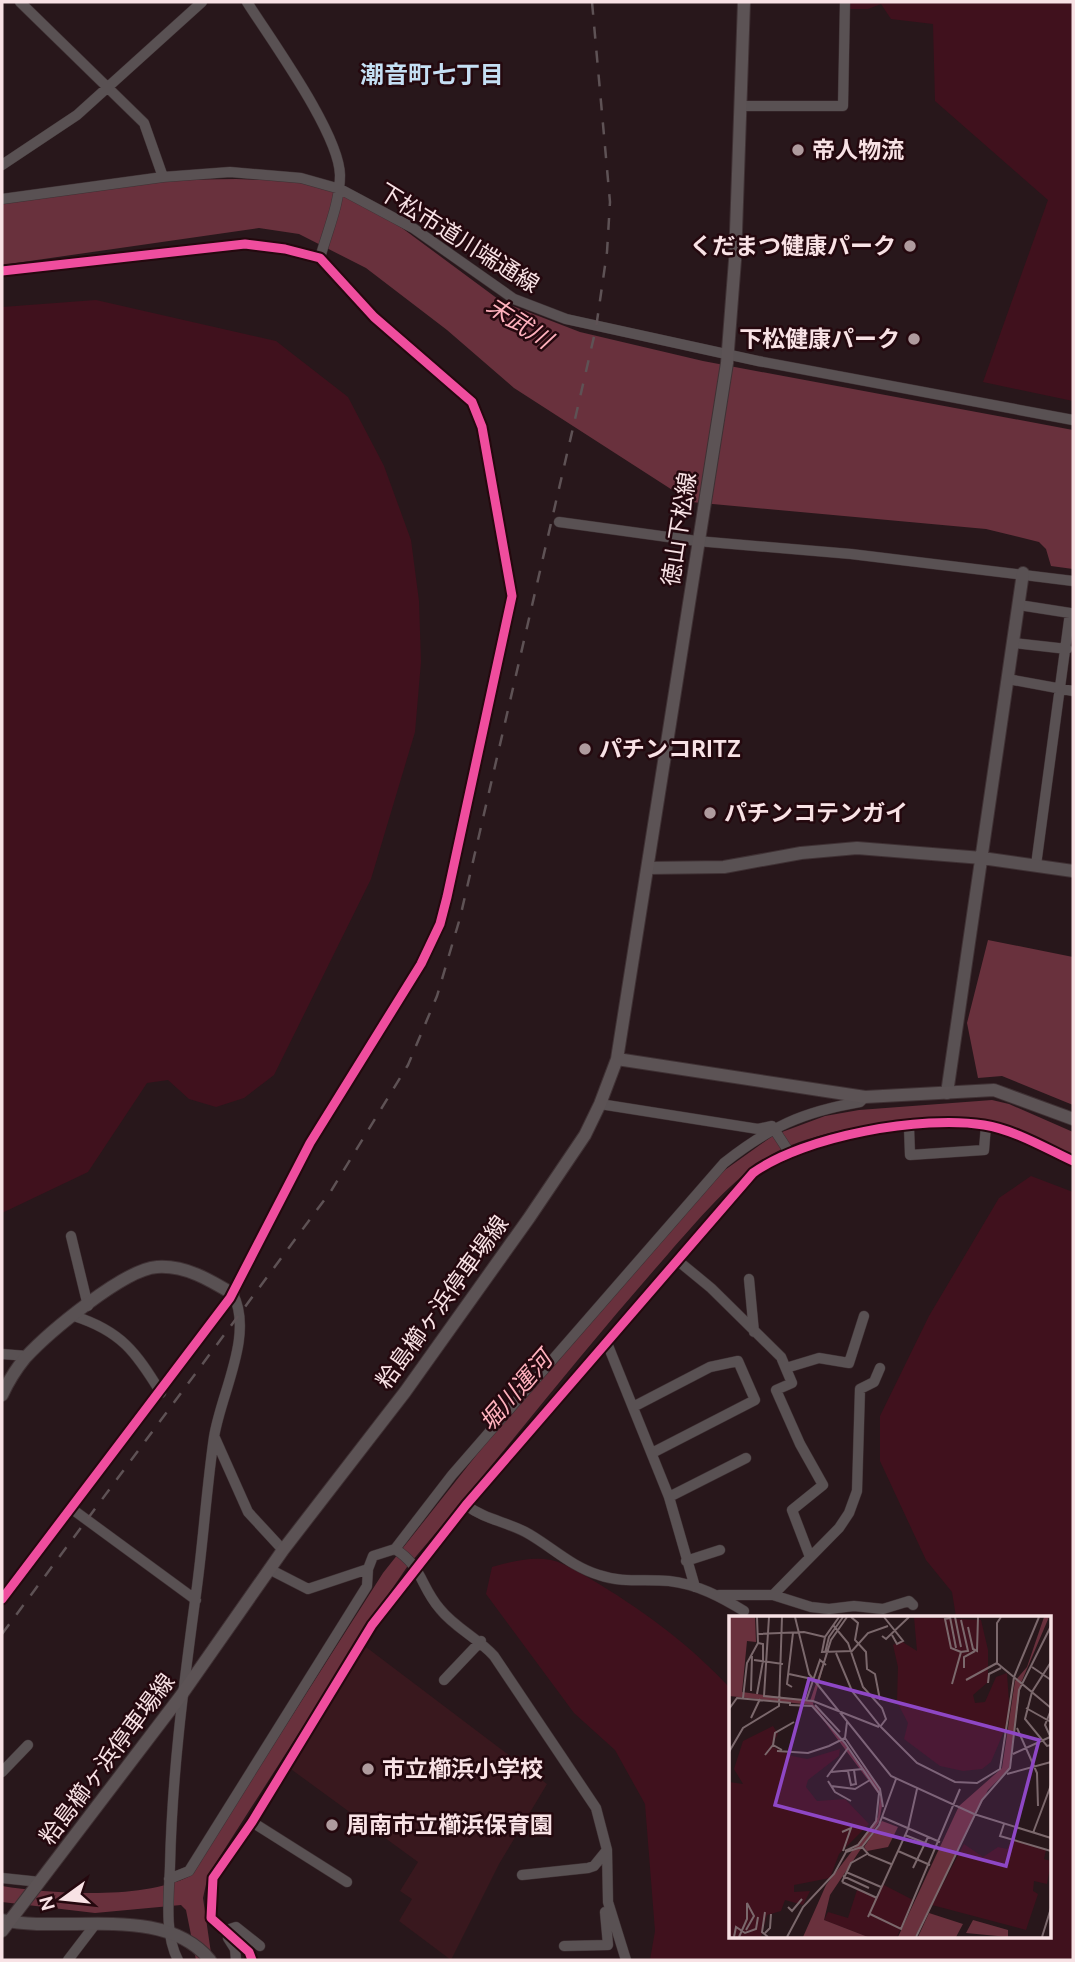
<svg xmlns="http://www.w3.org/2000/svg" width="1075" height="1962" viewBox="0 0 1075 1962" font-family="Ubuntu,'Noto Sans JP',sans-serif">
  <style>
    .built { fill: #39181e }
    .green { fill: #40111d }
    .water { fill: #69313d }
    .lines { fill: none; stroke-linecap: round; stroke-linejoin: round }
    .minor-casing { stroke: #3f3134; stroke-width: 11 }
    .tertiary-casing { stroke: #3f3134; stroke-width: 14 }
    .secondary-casing { stroke: #3f3134; stroke-width: 14 }
    .minor { stroke: #595153; stroke-width: 10 }
    .tertiary { stroke: #595153; stroke-width: 12 }
    .secondary { stroke: #5c5355; stroke-width: 12 }
    .rail { stroke: #5e5255; stroke-width: 2.5; stroke-dasharray: 12 12; stroke-linecap: butt }
    .cycleway-casing { stroke: #24080e; stroke-width: 13 }
    .cycleway { stroke: #ef4d9e; stroke-width: 9 }
    .poi-dot { fill: #af9b9e; stroke: #24080e; stroke-width: 2.5 }
    .labels { text-anchor: middle; stroke-width: 5; stroke-linejoin: round; paint-order: stroke }
    .poi-label { font-size: 23px; font-weight: bold; fill: #f8e2e5; stroke: #24080e; text-anchor: start }
    .street-label { font-size: 23px; fill: #f8e2e5; stroke: #24080e }
    .neighbourhood-label { font-size: 24px; font-weight: bold; fill: #c5dff4; stroke: #24080e }
    .water-label { font-size: 24px; font-style: italic; fill: #ffb1bd; stroke: #24080e }
    .inset-road { fill: none; stroke: #7b686c; stroke-width: 2 }
    .view { fill: #8e47c5; fill-opacity: 0.15; stroke: #8e47c5; stroke-width: 3.5 }
    .inset-edge { fill: none; stroke: #f8e2e5; stroke-width: 3.5 }
  </style>
  <rect width="100%" height="100%" fill="#28171b"/>
  <path class="built" d="M366,1647L547,1784L499,1864L451,1960L399,1921L412,1899L400,1891L418,1862L288,1767Z"/>
  <path class="green" d="M848,2H1073V401L983,382L1048,200L935,101L933,24L891,19L881,4L868,9H847Z
    M96,300L276,341L348,397L384,466L411,540L419,601L421,662L415,732L371,879L274,1075L244,1098L216,1107L189,1099L168,1080L147,1083L88,1172L2,1213V307Z
    M1031,1176L1073,1192V1960H650L655,1931L645,1804L615,1750L574,1713L486,1594L492,1567C511,1562 531,1556 551,1560C566,1563 585,1576 599,1584C648,1614 691,1646 730,1688V1936H1049V1617H956L952,1592L926,1560L880,1461V1416L929,1316L999,1198Z"/>
  <path class="water" d="M236,179L295,181L344,194L402,228L502,302L580,332L703,361L1073,430V569L1051,566L1046,549L1039,542L986,529L691,502L514,388L447,330L366,268L299,234L259,228L2,265V204L166,180Z
    M988,940L1073,957V1105L1002,1076L978,1078L967,1023Z
    M992,1100L1009,1104L1073,1132V1156C1052,1146 1029,1131 1006,1125C946,1110 837,1124 782,1149C738,1170 694,1225 662,1261C574,1361 493,1466 407,1567L379,1608L208,1875L203,1898L212,1960H196L186,1910L181,1905L95,1913L2,1902V1886C53,1894 143,1900 190,1876L383,1573L497,1429L715,1177L774,1135L825,1116L859,1110Z"/>
  <g class="lines">
    <defs>
      <path id="minor" d="M20,2L144,123L163,177
        M247,2C271,40 339,133 340,175C340,203 327,232 320,258
        M740,106H843L845,2
        M2,165L77,115L202,2
        M2,199L163,177L230,172L301,178L340,189L413,228L514,299L566,319L758,361L1073,420
        M2,271L245,244L285,249L320,258L374,317L472,402L482,427L512,596L447,897L440,924L421,964L310,1143L230,1298L2,1599
        M559,522L697,541L851,554L1073,581
        M1019,605L1070,613L1036,865
        M1013,643L1067,649
        M1008,679L1073,691
        M600,1104L758,1129L772,1126L789,1152
        M909,1127L910,1155L984,1150L986,1125
        M71,1236L88,1306
        M677,1260L711,1288L781,1357L792,1383L776,1390L800,1444L823,1485L792,1510L810,1557
        M749,1279L754,1332
        M74,1316C121,1331 136,1352 161,1393
        M607,1343L669,1497L695,1587
        M2,1354L27,1356
        M786,1368L819,1358L849,1363L864,1316
        M633,1407L710,1367L738,1361L755,1400L652,1453
        M215,1438L248,1512L283,1550
        M669,1497L746,1458
        M466,1505C485,1520 509,1522 529,1534C553,1548 572,1567 599,1575C622,1583 645,1579 669,1581C697,1584 721,1597 744,1611
        M72,1509L196,1600
        M395,1549L452,1475L724,1163C770,1127 802,1112 860,1102L865,1097
        M686,1561L720,1550
        M269,1569L308,1589L368,1569
        M719,1595H773L811,1607L829,1609L854,1606L883,1609L909,1601L913,1605
        M773,1595L839,1528L849,1513L857,1491L860,1389L874,1382L880,1368
        M444,1680L481,1641
        M2,1772L28,1745
        M252,1822L347,1882
        M522,1875L588,1868L594,1866L607,1850
        M2,1878L40,1882
        M169,1879L189,1871L367,1586L368,1569L373,1556L395,1549C423,1567 420,1586 440,1609C455,1628 478,1638 494,1656L596,1808L607,1850L608,1902L626,1960
        M224,1931L236,1927L260,1946
        M228,1938L235,1949L236,1960
        M564,1946L608,1945L605,1912
        M68,1960L94,1926
        M178,1960C164,1934 169,1895 170,1866C172,1776 183,1690 195,1601C203,1547 206,1492 214,1437C221,1393 254,1335 233,1294
        M252,1960L249,1952L211,1918L213,1878L252,1822L372,1625L466,1505L753,1173C804,1136 922,1115 984,1125C1015,1130 1045,1148 1073,1161"/>
      <path id="tertiary" d="M648,868L724,867L801,853L857,848L982,858L1073,871
        M947,1093L1023,573
        M2,1395C8,1382 16,1369 25,1358C48,1333 124,1269 157,1267C185,1265 210,1280 233,1294
        M2,1920C66,1934 163,1903 210,1960"/>
      <path id="secondary" d="M617,1059L865,1097L994,1090L1073,1119
        M2,1931L180,1697L283,1550L405,1392L529,1218L585,1135L600,1104L617,1059L727,363L735,260L744,2"/>
    </defs>
    <use href="#minor" class="minor-casing"/>
    <use href="#tertiary" class="tertiary-casing"/>
    <use href="#secondary" class="secondary-casing"/>
    <use href="#minor" class="minor"/>
    <use href="#tertiary" class="tertiary"/>
    <use href="#secondary" class="secondary"/>
    <path class="rail" d="M2,1634L331,1191L408,1065L437,996L460,918L596,328L607,252L610,202L592,2"/>
    <defs>
      <path id="cycleway" d="M2,271L245,244L285,249L320,258L374,317L472,402L482,427L512,596L447,897L440,924L421,964L310,1143L230,1298L2,1599
        M252,1960L249,1952L211,1918L213,1878L252,1822L372,1625L466,1505L753,1173C804,1136 922,1115 984,1125C1015,1130 1045,1148 1073,1161"/>
    </defs>
    <use href="#cycleway" class="cycleway-casing"/>
    <use href="#cycleway" class="cycleway"/>
  </g>
  <g class="poi-dot">
    <circle cx="798" cy="150" r="7"/>
    <circle cx="910" cy="246" r="7"/>
    <circle cx="914" cy="339" r="7"/>
    <circle cx="585" cy="749" r="7"/>
    <circle cx="710" cy="813" r="7"/>
    <circle cx="368" cy="1769" r="7"/>
    <circle cx="332" cy="1825" r="7"/>
  </g>
  <g class="labels">
    <g class="poi-label">
      <text x="812" y="158">帝人物流</text>
      <text x="896" y="254" text-anchor="end">くだまつ健康パーク</text>
      <text x="900" y="347" text-anchor="end">下松健康パーク</text>
      <text x="599" y="757">パチンコRITZ</text>
      <text x="724" y="821">パチンコテンガイ</text>
      <text x="382" y="1777">市立櫛浜小学校</text>
      <text x="346" y="1833">周南市立櫛浜保育園</text>
    </g>
    <g class="street-label">
      <text transform="translate(459 238) rotate(32)" y="8">下松市道川端通線</text>
      <text transform="translate(679 529) rotate(-81)" y="8">徳山下松線</text>
      <text transform="translate(442 1302) rotate(-54)" y="8">粭島櫛ヶ浜停車場線</text>
      <text transform="translate(107 1759) rotate(-53)" y="8">粭島櫛ヶ浜停車場線</text>
    </g>
    <g class="neighbourhood-label">
      <text x="432" y="83">潮音町七丁目</text>
    </g>
    <g class="water-label">
      <text transform="translate(519 323) rotate(33)" y="8">末武川</text>
      <text transform="translate(516 1391) rotate(-49)" y="8">堀川運河</text>
    </g>
  </g>
  <g transform="translate(729 1616)">
    <rect width="322" height="322" fill="#28171b"/>
    <path d="M185,1L252,4L259,34V66L244,79L246,87L256,86L267,61L278,57L281,101L262,146L253,153L234,155L211,150L175,123L179,107L168,86L169,51L164,29L172,25L188,35ZM44,110L49,118L42,130L63,140L78,143L111,133L110,140L79,164L77,171L88,185L116,183L140,208L110,238L101,262L65,269V276L81,275L74,289L56,284L52,295L38,299L32,321H0V166L14,168L5,153L14,125ZM283,223L317,234L315,243L322,245L318,268L305,265L304,275L309,278L297,314L203,289L235,228L254,241L269,231L278,233ZM153,268L184,284L168,321H139L95,304L99,296L119,302L128,274L148,282Z" fill="#40111d"/>
    <path d="M0,1H26L27,26L18,25L13,76L81,85L102,23L84,88L150,171L153,190L150,206L101,279L95,304L139,321H74L97,269L149,201L151,180L83,89L0,80ZM315,1H320L292,67L280,153L259,174L186,321H169L230,190L273,152L286,65L298,51ZM153,205L169,211L159,231L138,235L135,231ZM200,297L234,308L227,321H189ZM244,304L279,314V321L237,317Z" fill="#69313d"/>
    <path class="inset-road" d="M40,1L35,80L84,85L150,111M66,1L80,58L162,160L245,198L322,222M110,1L96,21L93,36L123,35L139,17L159,10M122,1L129,7L126,24L137,36L138,53L146,58L151,84M155,1L174,25L168,28L163,19M221,1L227,32M226,1L232,31M272,1L268,7V47L322,92M221,2L216,3L222,32L232,36M104,9L119,27L134,71L153,92L157,103L151,111M239,11L244,33L248,35L249,1M29,18L75,16L96,21M153,20L157,23L180,1M96,37L100,21L114,1M107,37L123,75L151,110L188,147L226,166L248,167L271,153L285,61M25,44L54,48M322,46L303,76L296,103L318,130L322,129M303,51L322,64M235,52V41L246,35M60,58L83,63M285,61L310,1M237,64L268,47M259,67L260,58L272,52M223,68L232,36L239,35L232,4M88,69L102,24L118,1M63,71L58,68L64,17M22,75L23,40M28,78L34,45V28L29,27M14,82L18,47L29,27L28,1M77,85L91,44L97,49M60,89L83,90L116,127L150,177L147,205L129,229L116,235M86,89L111,116M297,92L322,106M0,93L8,82L62,87M22,102L31,83M288,112L308,157L309,190M116,122L151,173L154,191M322,122L316,109L322,94M44,129L46,117L65,106M48,135L79,137L100,130L116,122L118,106M0,136L14,112L50,90L53,1M284,138L321,121M36,139L44,129L53,134M119,155L122,169L127,168L125,154M102,156L134,153M278,158L322,146M98,161L119,132M99,165L106,176L122,185M102,170L126,173L141,164M153,201L211,226M275,208L271,220L322,235M113,216L122,212L114,235M304,217L322,169M176,219L201,229M133,231L140,239L162,248M169,235L201,249M184,252L199,221M117,256L152,271M114,260L140,272M113,266L122,247L138,238M113,266L148,282M59,291L63,295L73,283M36,296L33,316L39,321M141,298L172,313L231,173M139,301L179,213L188,173M36,317L41,312L42,298M5,321L7,311L16,317L27,313L29,301M10,321L18,303V287L25,300L17,314M58,321L74,291L105,258L117,236L133,231L150,209L167,163M187,321L253,184L281,152L290,74L322,10M313,321L322,292"/>
    <path class="view" d="M80,63L310,124L277,250L46,189Z"/>
    <rect width="322" height="322" class="inset-edge"/>
  </g>
  <rect width="1075" height="1962" fill="none" stroke="#f8e2e5" stroke-width="7"/>
  <g transform="translate(63 1899) rotate(255)" stroke="#24080e" stroke-width="5" paint-order="stroke">
  <path d="M0-5L12 26L0 18L-12 26Z" fill="#f8e2e5"/>
  <text y="-10" font-size="19" font-weight="bold" text-anchor="middle" fill="#f8e2e5">N</text>
  </g>
</svg>
